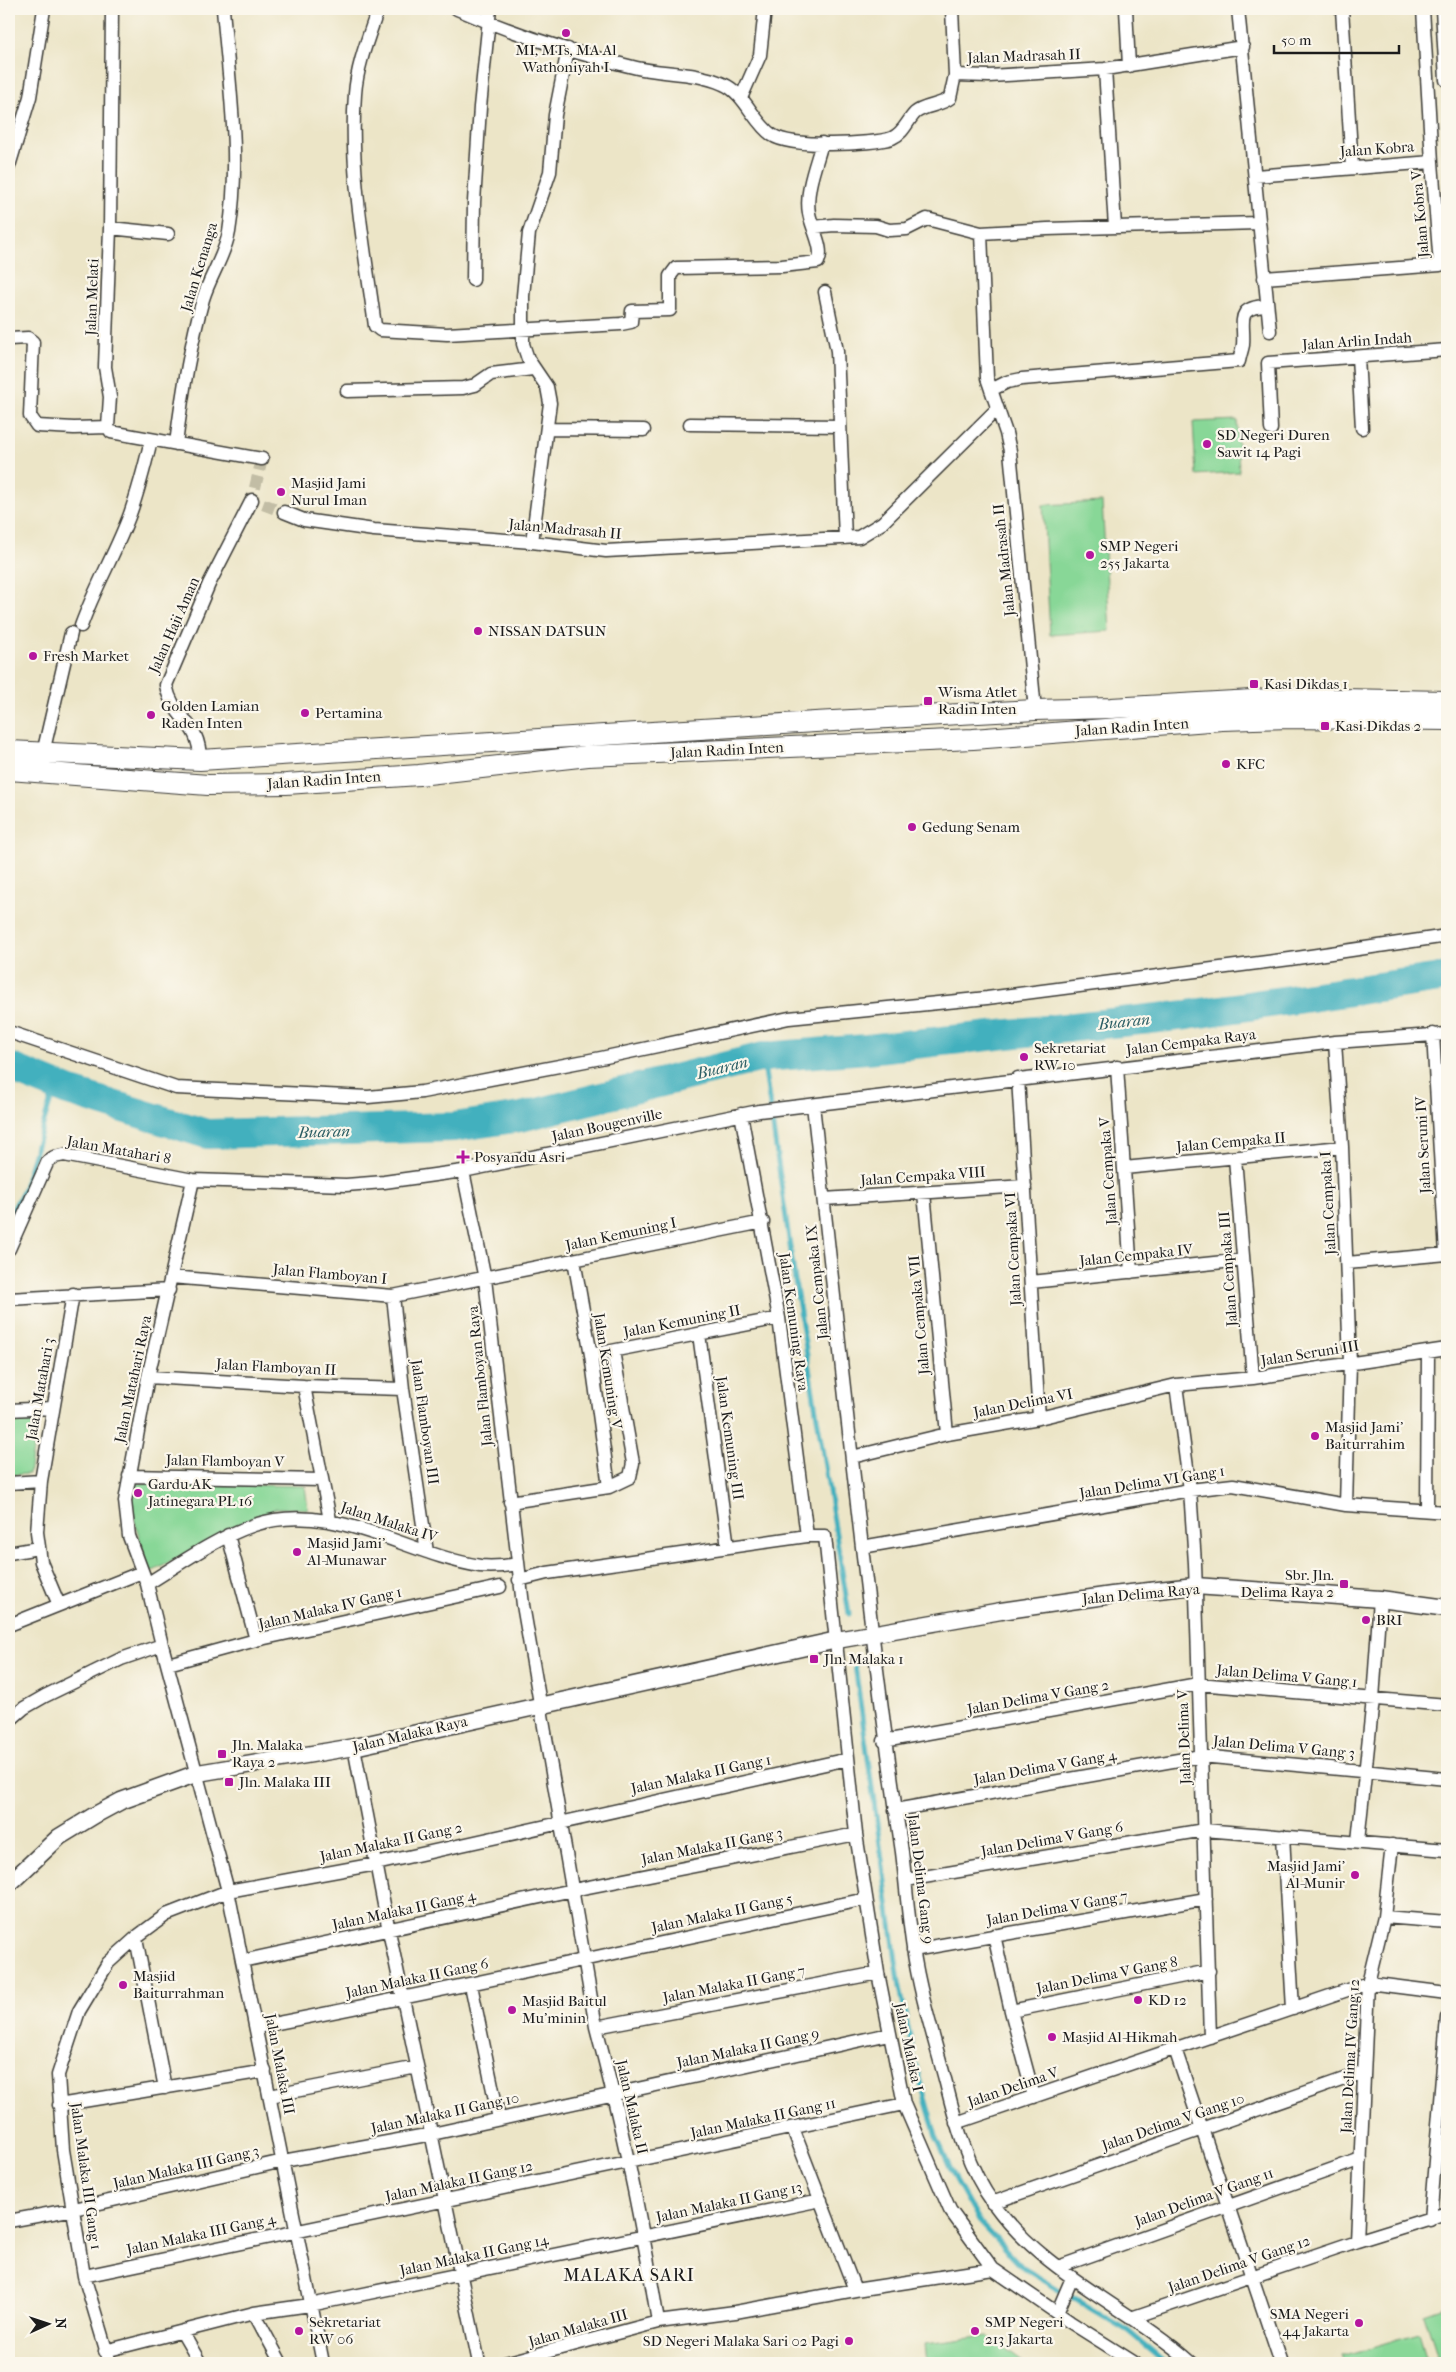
<svg xmlns="http://www.w3.org/2000/svg" width="1456" height="2372" viewBox="0 0 1456 2372" font-family="'IM FELL French Canon',serif">
  <style>
    .green { fill: #88d797; stroke: #527a5a }
    .lines { fill: none; stroke-linecap: round; stroke-linejoin: round }
    .stream { stroke: #42b0be; stroke-width: 5 }
    .river { stroke: #42b0be; stroke-width: 30 }
    .minor-tunnel { stroke: #c2bda5; stroke-width: 12; stroke-dasharray: 12 6; stroke-linecap: butt }
    .minor-casing { stroke: #3b3a36; stroke-width: 15 }
    .tertiary-casing { stroke: #3b3a36; stroke-width: 19 }
    .primary-casing { stroke: #3b3a36; stroke-width: 22 }
    .minor { stroke: #fff; stroke-width: 12 }
    .tertiary { stroke: #fff; stroke-width: 16 }
    .primary { stroke: #fff; stroke-width: 20 }
    .poi-dot { fill: #b5179e; stroke: #fbf7ec; stroke-width: 2 }
    .labels { text-anchor: middle; stroke-width: 4.5; stroke-linejoin: round; paint-order: stroke }
    .poi-label { font-size: 15px; fill: #1c1c1c; stroke: #fbf7ec; text-anchor: start }
    .street-label { font-size: 15px; fill: #1c1c1c; stroke: #fbf7ec }
    .water-label { font-size: 16px; font-style: italic; fill: #2d5f65; stroke: #fbf7ec }
    .quarter-label { font-size: 18px; letter-spacing: 1px; fill: #1c1c1c; stroke: #fbf7ec }
  </style>
  <rect width="100%" height="100%" fill="#fbf7ec"/>
  <filter id="ink" filterUnits="userSpaceOnUse"><feTurbulence type="fractalNoise" baseFrequency=".02" numOctaves="2"/><feDisplacementMap in="SourceGraphic" scale="10" xChannelSelector="R" yChannelSelector="G"/><feConvolveMatrix kernelMatrix="1 2 1 2 8 2 1 2 1" color-interpolation-filters="sRGB"/></filter>
  <filter id="wash" filterUnits="userSpaceOnUse"><feTurbulence type="fractalNoise" baseFrequency=".0096" numOctaves="4" result="noise"/><feDisplacementMap in="SourceGraphic" scale="20" xChannelSelector="R" yChannelSelector="G"/><feGaussianBlur stdDeviation="1.12" result="paint"/><feColorMatrix in="noise" values="0 0 0 0 0 0 0 0 0 0 0 0 0 0 0 0 0 1.4 0 .05"/><feComposite in="paint" operator="in"/></filter>
  <g filter="url(#wash)">
    <rect width="100%" height="100%" fill="#ece5c7"/>
    <path class="green" d="M1237,420L1239,472L1196,475L1193,422Z
      M1102,502L1110,631L1050,635L1043,505Z
      M38,1418L29,1474L9,1475V1419Z
      M134,1483L305,1486L308,1509L276,1508L149,1573L129,1500Z
      M1447,2306V2363H1440L1424,2314Z
      M1419,2333L1428,2363H1346L1343,2356Z
      M987,2336L1024,2363H927L925,2344Z"/>
    <g class="lines">
      <path class="stream" d="M763,1057L795,1281L849,1614
        M9,1217L23,1191L55,1086
        M854,1658L899,1982L915,2063L936,2136L955,2178L979,2221L1023,2268L1128,2331L1166,2363"/>
      <path class="river" d="M9,1067L68,1091L207,1134L454,1127L521,1117L763,1057L867,1049L1187,1015L1447,977"/>
    </g>
  </g>
  <g filter="url(#ink)">
    <g class="lines">
      <path class="minor-tunnel" d="M262,459L252,500L284,512"/>
      <defs>
        <path id="minor" d="M112,9L110,228L105,367L110,397L108,427L111,432L262,459
          M378,9C369,36 357,65 355,94C349,171 365,250 375,326L380,330L447,334L621,324L631,322L632,311L670,310V276L676,268L782,266L818,262C825,249 811,227 809,213C805,191 816,165 822,143
          M457,9C514,34 576,54 637,68C665,74 697,72 723,84C745,93 753,122 772,135C791,148 871,145 892,138C904,133 907,121 915,113C924,105 940,106 950,98L955,75L989,76L1105,69L1243,47
          M952,9L955,75
          M1126,9L1129,66
          M1238,9L1270,331
          M1342,9L1352,167
          M1442,9L1446,80
          M1105,69L1115,227
          M741,98L760,55L765,9
          M9,166L30,97L44,9
          M1255,176L1432,162L1423,9
          M813,227L834,225L876,226L889,230L907,229L927,219L981,233L1047,229L1258,223
          M110,228L168,234
          M981,233L987,378L1006,433L1010,451L1035,710
          M1264,278L1440,265L1432,162
          M473,280L474,202L480,107L490,9
          M825,292L837,351L845,538
          M9,339L28,338L33,342L30,416L37,426L74,428L108,427
          M1358,357L1362,428
          M991,390L1007,382L1022,379L1239,361C1240,356 1242,350 1243,345C1245,322 1234,307 1267,306
          M347,391L463,388L475,385L491,374L533,369
          M690,424L840,426
          M548,429L644,430
          M1271,429L1268,363L1447,350
          M176,444C182,395 190,346 203,299C210,276 225,255 229,232C241,158 229,83 223,9
          M284,512L304,520L374,530L532,542L606,551L859,537L882,523L997,409
          M532,542L550,403L547,387L528,359L523,344V296L529,233L550,172L555,115L568,49
          M81,626C95,587 116,552 130,514C139,489 145,465 151,440
          M43,753L71,633
          M200,760C200,720 173,721 166,685L209,584L252,500
          M9,1032L176,1088L368,1097L422,1092L601,1058L789,1018L987,998L1290,959L1447,936
          M1433,1034L1446,1254
          M1335,1042L1342,1147L1350,1363L1346,1505
          M1117,1067L1131,1272
          M1018,1078L1039,1418
          M813,1105C841,1354 865,1604 902,1852C906,1884 908,1916 913,1948C920,1994 934,2038 946,2083C956,2124 968,2169 994,2204C1044,2274 1129,2307 1192,2363
          M741,1114L779,1318L807,1536
          M1235,1158L1253,1378
          M1124,1168L1342,1147
          M463,1171L485,1279L523,1605L596,2027C622,2125 642,2222 658,2322
          M924,1193L947,1434
          M824,1199L1025,1186
          M9,1249L48,1161L54,1157L64,1155L193,1180L346,1185L384,1182L463,1171L759,1111L1335,1042L1447,1034
          M574,1260L591,1355L609,1487
          M1347,1263L1447,1254
          M171,1277L393,1296L763,1222
          M1031,1282L1243,1260
          M393,1296L403,1389L427,1552
          M9,1299L169,1290
          M699,1334L728,1547
          M591,1355L779,1318
          M148,1377L304,1386L403,1389
          M1176,1385L1190,1490L1195,1563L1210,2037
          M304,1386L330,1520
          M9,1410L53,1408
          M852,1457L947,1434L1039,1418L1176,1385L1253,1378L1447,1349
          M129,1476L321,1480
          M9,1483L41,1481
          M510,1502L609,1487L630,1477L633,1463L613,1351
          M1427,1510L1428,1352
          M228,1535L256,1640
          M862,1547L1190,1490L1233,1485L1346,1505L1447,1512
          M9,1553L38,1548
          M519,1580L547,1573L807,1536H825L856,1834L878,1973L904,2104L950,2210L993,2269L1070,2322L1135,2363
          M147,1584L129,1536L125,1501L148,1377L193,1180
          M59,1605L41,1562L37,1532L41,1481L73,1294
          M9,1625L142,1572
          M162,1645L228,1891L323,2363
          M168,1664L256,1640L500,1587
          M9,1721L24,1708L45,1696L121,1659L162,1645L147,1584C181,1563 216,1538 254,1525C331,1499 405,1554 480,1566C491,1567 506,1566 518,1564
          M884,1741L1198,1684L1447,1705
          M354,1747L389,1931L479,2363
          M895,1810L1201,1756L1447,1779
          M1283,1836L1293,2009
          M1358,1841L1373,1699L1380,1599
          M906,1880L1204,1830L1447,1850
          M1384,1917L1447,1922
          M994,1935L1011,2011L1034,2097
          M136,1938L165,2088
          M913,1950L1206,1899
          M242,1961L573,1890L856,1834
          M471,1985L499,2119
          M1011,2011L1209,1971
          M257,2027C461,1988 663,1942 866,1899
          M596,2027L878,1973
          M1175,2049L1281,2363
          M270,2096L417,2067
          M59,2105L265,2071
          M956,2123L1368,1983L1447,1993
          M793,2129L855,2290
          M992,2203L1364,2072
          M1430,2220L1447,2018
          M9,2221L74,2209L283,2161L432,2134L889,2034
          M1357,2241L1368,1983L1384,1917L1392,1845
          M1058,2267L1361,2159
          M84,2276L904,2104
          M254,2313L281,2363
          M1057,2313L1072,2278
          M1131,2318L1357,2241L1447,2213
          M182,2332L200,2363
          M105,2351L254,2313L310,2305L821,2200
          M110,2363L84,2276L63,2150L58,2075L79,2011L108,1963L139,1935L166,1915L228,1891L376,1864L848,1759
          M505,2363L658,2322L735,2312L855,2290L993,2269"/>
        <path id="tertiary" d="M9,1884L59,1837L95,1815L121,1801L198,1773L354,1747L837,1640L1001,1611L1112,1595L1195,1586L1380,1599L1447,1608"/>
        <path id="primary" d="M9,751L200,760L815,722L1035,710L1111,708L1288,698L1447,701
          M9,770L208,785L286,784L419,775L588,756L973,739L1222,720L1290,718L1447,720"/>
      </defs>
      <use href="#minor" class="minor-casing"/>
      <use href="#tertiary" class="tertiary-casing"/>
      <use href="#primary" class="primary-casing"/>
      <use href="#minor" class="minor"/>
      <use href="#tertiary" class="tertiary"/>
      <use href="#primary" class="primary"/>
    </g>
  </g>
  <g class="poi-dot">
    <circle cx="566" cy="33" r="5"/>
    <circle cx="1207" cy="444" r="5"/>
    <circle cx="281" cy="492" r="5"/>
    <circle cx="1090" cy="555" r="5"/>
    <circle cx="478" cy="631" r="5"/>
    <circle cx="33" cy="656" r="5"/>
    <rect x="1249" y="679" width="10" height="10" rx="2.5"/>
    <rect x="923" y="696" width="10" height="10" rx="2.5"/>
    <circle cx="305" cy="713" r="5"/>
    <circle cx="151" cy="715" r="5"/>
    <rect x="1320" y="721" width="10" height="10" rx="2.5"/>
    <circle cx="1226" cy="764" r="5"/>
    <circle cx="912" cy="827" r="5"/>
    <circle cx="1024" cy="1057" r="5"/>
    <path d="M460.5 1149.5h5v5h5v5h-5v5h-5v-5h-5v-5h5z"/>
    <circle cx="1315" cy="1436" r="5"/>
    <circle cx="138" cy="1493" r="5"/>
    <circle cx="297" cy="1552" r="5"/>
    <rect x="1339" y="1579" width="10" height="10" rx="2.5"/>
    <circle cx="1366" cy="1620" r="5"/>
    <rect x="809" y="1654" width="10" height="10" rx="2.5"/>
    <rect x="217" y="1749" width="10" height="10" rx="2.5"/>
    <rect x="224" y="1777" width="10" height="10" rx="2.5"/>
    <circle cx="1355" cy="1875" r="5"/>
    <circle cx="123" cy="1985" r="5"/>
    <circle cx="1138" cy="2000" r="5"/>
    <circle cx="512" cy="2010" r="5"/>
    <circle cx="1052" cy="2037" r="5"/>
    <circle cx="1359" cy="2323" r="5"/>
    <circle cx="299" cy="2331" r="5"/>
    <circle cx="975" cy="2331" r="5"/>
    <circle cx="849" cy="2341" r="5"/>
  </g>
  <g class="labels">
    <g class="poi-label">
      <text x="566" y="55" text-anchor="middle">MI, MTs, MA Al<tspan x="566" dy="17">Wathoniyah I</tspan></text>
      <text x="1217" y="440">SD Negeri Duren<tspan x="1217" dy="17">Sawit 14 Pagi</tspan></text>
      <text x="291" y="488">Masjid Jami<tspan x="291" dy="17">Nurul Iman</tspan></text>
      <text x="1100" y="551">SMP Negeri<tspan x="1100" dy="17">255 Jakarta</tspan></text>
      <text x="488" y="636">NISSAN DATSUN</text>
      <text x="43" y="661">Fresh Market</text>
      <text x="1264" y="689">Kasi Dikdas 1</text>
      <text x="938" y="697">Wisma Atlet<tspan x="938" dy="17">Radin Inten</tspan></text>
      <text x="161" y="711">Golden Lamian<tspan x="161" dy="17">Raden Inten</tspan></text>
      <text x="315" y="718">Pertamina</text>
      <text x="1335" y="731">Kasi Dikdas 2</text>
      <text x="1236" y="769">KFC</text>
      <text x="922" y="832">Gedung Senam</text>
      <text x="1034" y="1053">Sekretariat<tspan x="1034" dy="17">RW 10</tspan></text>
      <text x="474" y="1162">Posyandu Asri</text>
      <text x="1325" y="1432">Masjid Jami'<tspan x="1325" dy="17">Baiturrahim</tspan></text>
      <text x="148" y="1489">Gardu AK<tspan x="148" dy="17">Jatinegara PL 16</tspan></text>
      <text x="307" y="1548">Masjid Jami'<tspan x="307" dy="17">Al-Munawar</tspan></text>
      <text x="1334" y="1580" text-anchor="end">Sbr. Jln.<tspan x="1334" dy="17">Delima Raya 2</tspan></text>
      <text x="1376" y="1625">BRI</text>
      <text x="824" y="1664">Jln. Malaka 1</text>
      <text x="232" y="1750">Jln. Malaka<tspan x="232" dy="17">Raya 2</tspan></text>
      <text x="239" y="1787">Jln. Malaka III</text>
      <text x="1345" y="1871" text-anchor="end">Masjid Jami'<tspan x="1345" dy="17">Al-Munir</tspan></text>
      <text x="133" y="1981">Masjid<tspan x="133" dy="17">Baiturrahman</tspan></text>
      <text x="1148" y="2005">KD 12</text>
      <text x="522" y="2006">Masjid Baitul<tspan x="522" dy="17">Mu'minin</tspan></text>
      <text x="1062" y="2042">Masjid Al-Hikmah</text>
      <text x="1349" y="2319" text-anchor="end">SMA Negeri<tspan x="1349" dy="17">44 Jakarta</tspan></text>
      <text x="309" y="2327">Sekretariat<tspan x="309" dy="17">RW 06</tspan></text>
      <text x="985" y="2327">SMP Negeri<tspan x="985" dy="17">213 Jakarta</tspan></text>
      <text x="839" y="2346" text-anchor="end">SD Negeri Malaka Sari 02 Pagi</text>
    </g>
    <g class="street-label">
      <text transform="translate(1024 56) rotate(-2)" y="5">Jalan Madrasah II</text>
      <text transform="translate(1377 149) rotate(-4)" y="5">Jalan Kobra</text>
      <text transform="translate(1420 214) rotate(-95)" y="5">Jalan Kobra V</text>
      <text transform="translate(199 267) rotate(-73)" y="5">Jalan Kenanga</text>
      <text transform="translate(92 297) rotate(-88)" y="5">Jalan Melati</text>
      <text transform="translate(1357 341) rotate(-4)" y="5">Jalan Arlin Indah</text>
      <text transform="translate(565 529) rotate(5)" y="5">Jalan Madrasah II</text>
      <text transform="translate(1004 560) rotate(-96)" y="5">Jalan Madrasah II</text>
      <text transform="translate(174 625) rotate(-66)" y="5">Jalan Haji Aman</text>
      <text transform="translate(1132 727) rotate(-4)" y="5">Jalan Radin Inten</text>
      <text transform="translate(727 750) rotate(-3)" y="5">Jalan Radin Inten</text>
      <text transform="translate(324 780) rotate(-4)" y="5">Jalan Radin Inten</text>
      <text transform="translate(1191 1042) rotate(-7)" y="5">Jalan Cempaka Raya</text>
      <text transform="translate(607 1125) rotate(-12)" y="5">Jalan Bougenville</text>
      <text transform="translate(1231 1142) rotate(-5)" y="5">Jalan Cempaka II</text>
      <text transform="translate(1423 1145) rotate(-93)" y="5">Jalan Seruni IV</text>
      <text transform="translate(119 1150) rotate(10)" y="5">Jalan Matahari 8</text>
      <text transform="translate(1108 1171) rotate(-94)" y="5">Jalan Cempaka V</text>
      <text transform="translate(923 1176) rotate(-4)" y="5">Jalan Cempaka VIII</text>
      <text transform="translate(1328 1203) rotate(-93)" y="5">Jalan Cempaka I</text>
      <text transform="translate(621 1234) rotate(-12)" y="5">Jalan Kemuning I</text>
      <text transform="translate(1013 1249) rotate(-93)" y="5">Jalan Cempaka VI</text>
      <text transform="translate(1136 1255) rotate(-6)" y="5">Jalan Cempaka IV</text>
      <text transform="translate(1228 1269) rotate(-94)" y="5">Jalan Cempaka III</text>
      <text transform="translate(330 1274) rotate(5)" y="5">Jalan Flamboyan I</text>
      <text transform="translate(817 1282) rotate(-96)" y="5">Jalan Cempaka IX</text>
      <text transform="translate(919 1315) rotate(-95)" y="5">Jalan Cempaka VII</text>
      <text transform="translate(682 1321) rotate(-11)" y="5">Jalan Kemuning II</text>
      <text transform="translate(794 1322) rotate(82)" y="5">Jalan Kemuning Raya</text>
      <text transform="translate(1310 1353) rotate(-9)" y="5">Jalan Seruni III</text>
      <text transform="translate(276 1367) rotate(3)" y="5">Jalan Flamboyan II</text>
      <text transform="translate(608 1371) rotate(81)" y="5">Jalan Kemuning V</text>
      <text transform="translate(480 1376) rotate(-96)" y="5">Jalan Flamboyan Raya</text>
      <text transform="translate(133 1379) rotate(-78)" y="5">Jalan Matahari Raya</text>
      <text transform="translate(40 1389) rotate(-80)" y="5">Jalan Matahari 3</text>
      <text transform="translate(1023 1403) rotate(-11)" y="5">Jalan Delima VI</text>
      <text transform="translate(425 1422) rotate(82)" y="5">Jalan Flamboyan III</text>
      <text transform="translate(730 1438) rotate(82)" y="5">Jalan Kemuning III</text>
      <text transform="translate(225 1461) rotate(1)" y="5">Jalan Flamboyan V</text>
      <text transform="translate(1152 1482) rotate(-9)" y="5">Jalan Delima VI Gang 1</text>
      <text transform="translate(389 1522) rotate(18)" y="5">Jalan Malaka IV</text>
      <text transform="translate(1141 1594) rotate(-5)" y="5">Jalan Delima Raya</text>
      <text transform="translate(330 1608) rotate(-13)" y="5">Jalan Malaka IV Gang 1</text>
      <text transform="translate(1287 1676) rotate(5)" y="5">Jalan Delima V Gang 1</text>
      <text transform="translate(1038 1697) rotate(-10)" y="5">Jalan Delima V Gang 2</text>
      <text transform="translate(410 1734) rotate(-13)" y="5">Jalan Malaka Raya</text>
      <text transform="translate(1184 1737) rotate(-92)" y="5">Jalan Delima V</text>
      <text transform="translate(1284 1747) rotate(5)" y="5">Jalan Delima V Gang 3</text>
      <text transform="translate(1045 1767) rotate(-10)" y="5">Jalan Delima V Gang 4</text>
      <text transform="translate(701 1774) rotate(-12)" y="5">Jalan Malaka II Gang 1</text>
      <text transform="translate(1052 1839) rotate(-10)" y="5">Jalan Delima V Gang 6</text>
      <text transform="translate(391 1842) rotate(-12)" y="5">Jalan Malaka II Gang 2</text>
      <text transform="translate(712 1846) rotate(-11)" y="5">Jalan Malaka II Gang 3</text>
      <text transform="translate(921 1879) rotate(83)" y="5">Jalan Delima Gang 9</text>
      <text transform="translate(1057 1908) rotate(-10)" y="5">Jalan Delima V Gang 7</text>
      <text transform="translate(404 1910) rotate(-12)" y="5">Jalan Malaka II Gang 4</text>
      <text transform="translate(722 1913) rotate(-12)" y="5">Jalan Malaka II Gang 5</text>
      <text transform="translate(1107 1975) rotate(-11)" y="5">Jalan Delima V Gang 8</text>
      <text transform="translate(417 1978) rotate(-12)" y="5">Jalan Malaka II Gang 6</text>
      <text transform="translate(734 1984) rotate(-11)" y="5">Jalan Malaka II Gang 7</text>
      <text transform="translate(909 2047) rotate(78)" y="5">Jalan Malaka I</text>
      <text transform="translate(748 2048) rotate(-12)" y="5">Jalan Malaka II Gang 9</text>
      <text transform="translate(1350 2056) rotate(-87)" y="5">Jalan Delima IV Gang 12</text>
      <text transform="translate(280 2064) rotate(79)" y="5">Jalan Malaka III</text>
      <text transform="translate(1013 2087) rotate(-19)" y="5">Jalan Delima V</text>
      <text transform="translate(632 2107) rotate(77)" y="5">Jalan Malaka II</text>
      <text transform="translate(445 2113) rotate(-12)" y="5">Jalan Malaka II Gang 10</text>
      <text transform="translate(763 2118) rotate(-12)" y="5">Jalan Malaka II Gang 11</text>
      <text transform="translate(1173 2122) rotate(-19)" y="5">Jalan Delima V Gang 10</text>
      <text transform="translate(186 2167) rotate(-13)" y="5">Jalan Malaka III Gang 3</text>
      <text transform="translate(86 2176) rotate(82)" y="5">Jalan Malaka III Gang 1</text>
      <text transform="translate(459 2181) rotate(-12)" y="5">Jalan Malaka II Gang 12</text>
      <text transform="translate(1204 2197) rotate(-20)" y="5">Jalan Delima V Gang 11</text>
      <text transform="translate(729 2202) rotate(-12)" y="5">Jalan Malaka II Gang 13</text>
      <text transform="translate(201 2234) rotate(-12)" y="5">Jalan Malaka III Gang 4</text>
      <text transform="translate(474 2255) rotate(-12)" y="5">Jalan Malaka II Gang 14</text>
      <text transform="translate(1239 2264) rotate(-19)" y="5">Jalan Delima V Gang 12</text>
      <text transform="translate(578 2328) rotate(-16)" y="5">Jalan Malaka III</text>
    </g>
    <g class="water-label">
      <text transform="translate(1124 1021) rotate(-6)" y="6">Buaran</text>
      <text transform="translate(722 1067) rotate(-14)" y="6">Buaran</text>
      <text transform="translate(324 1131) rotate(-2)" y="6">Buaran</text>
    </g>
    <g class="quarter-label">
      <text x="629" y="2281">MALAKA SARI</text>
    </g>
  </g>
  <rect width="1456" height="2372" fill="none" stroke="#fbf7ec" stroke-width="30"/>
  <g transform="translate(48 2324) rotate(87)" stroke="#fbf7ec" stroke-width="4" paint-order="stroke">
  <path d="M0-4L9 19L0 12L-9 19Z" fill="#1c1c1c"/>
  <text y="-8" font-size="14" font-weight="bold" text-anchor="middle" fill="#1c1c1c">N</text>
  </g>
  <path d="M1274 45v8h125v-8" fill="none" stroke="#1c1c1c" stroke-width="2.5"/>
  <text x="1281" y="45" font-size="15" fill="#1c1c1c" stroke="#fbf7ec" stroke-width="4" paint-order="stroke">50 m</text>
</svg>
